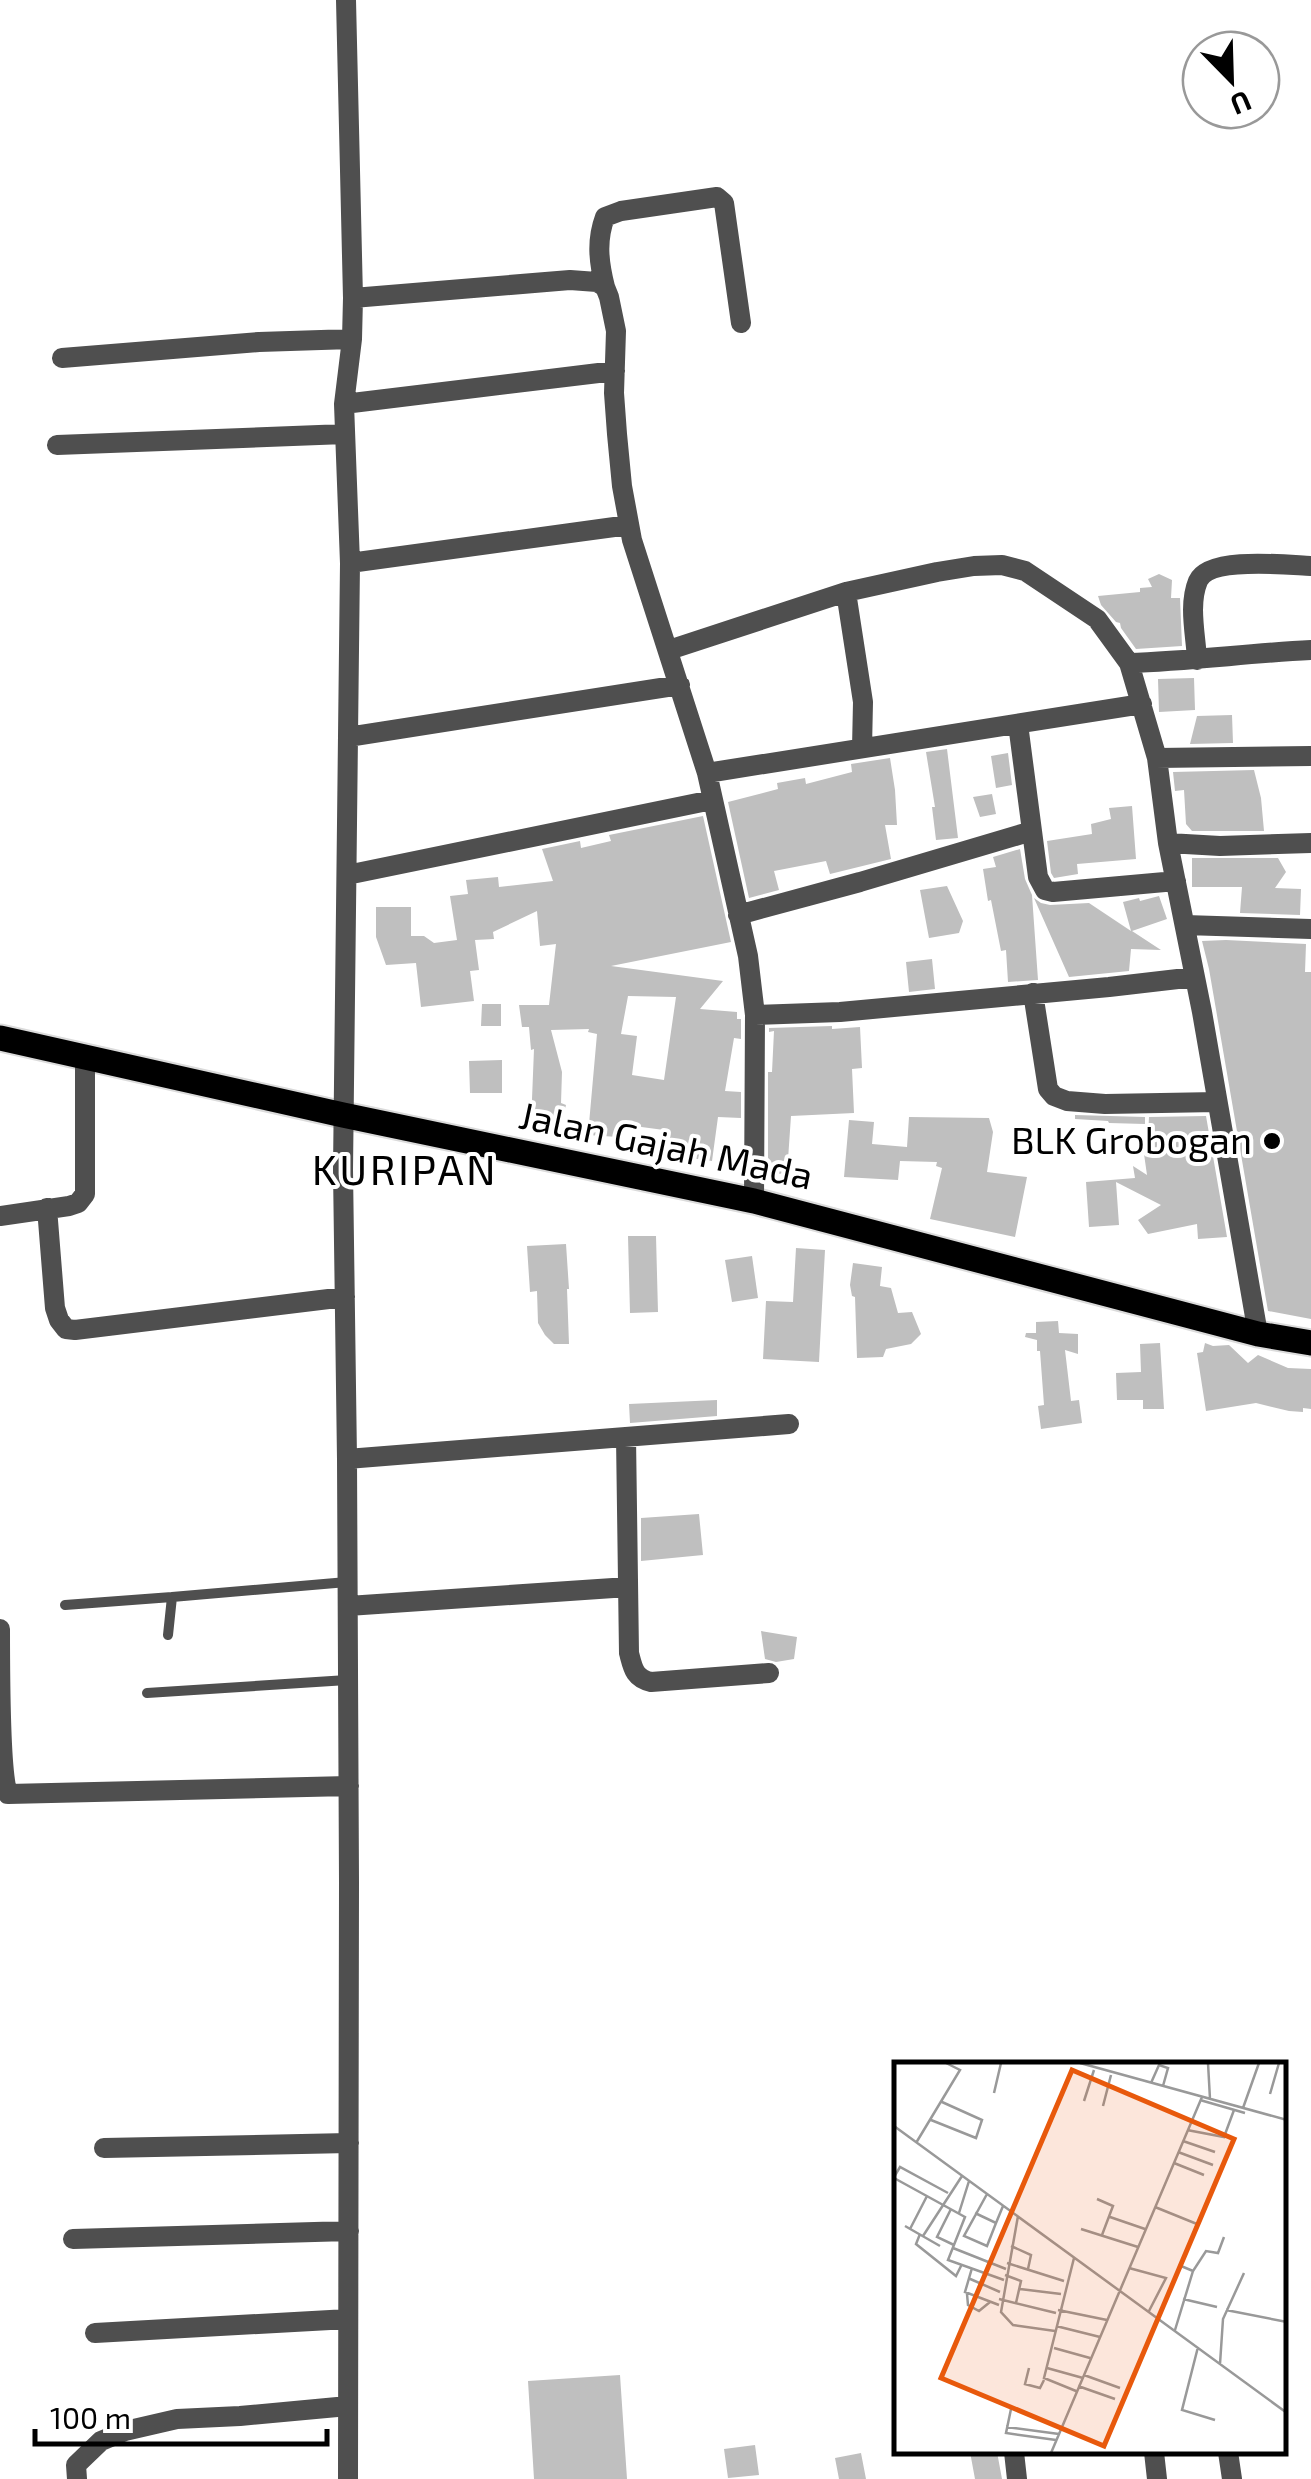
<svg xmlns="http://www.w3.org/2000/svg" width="1311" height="2479" viewBox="0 0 1311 2479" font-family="'Exo 2',sans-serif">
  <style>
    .building { fill: #bfbfbf; fill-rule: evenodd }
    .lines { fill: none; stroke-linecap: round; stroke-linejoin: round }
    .primary-casing { stroke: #dbdbdb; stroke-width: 29 }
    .service { stroke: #4f4f4f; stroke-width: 10 }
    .minor { stroke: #4f4f4f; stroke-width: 20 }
    .primary { stroke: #000; stroke-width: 25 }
    .poi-dot { fill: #000; stroke: #fff; stroke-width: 4 }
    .labels { text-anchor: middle; stroke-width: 8; stroke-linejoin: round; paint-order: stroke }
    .poi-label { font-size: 38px; fill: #000; stroke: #fff; text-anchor: end }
    .street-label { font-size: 38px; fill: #000; stroke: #fff }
    .quarter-label { font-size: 42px; letter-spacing: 2.5px; fill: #000; stroke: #fff }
    .inset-road { fill: none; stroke: #999; stroke-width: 2.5 }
    .view { fill: #e8590c; fill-opacity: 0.15; stroke: #e8590c; stroke-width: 5 }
    .inset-edge { fill: none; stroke: #000; stroke-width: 5 }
  </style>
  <rect width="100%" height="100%" fill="#fff"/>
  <path class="building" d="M1159,574L1172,580L1171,598H1180L1182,646L1136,649L1121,628L1120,623L1116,622L1101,605L1098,596L1140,592V588L1152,587L1148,579Z
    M1194,678L1195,710L1159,712L1158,679Z
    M1232,715L1233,743L1190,744L1197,716Z
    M947,749L958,838L936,840L932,807H935L926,752Z
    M1008,753L1012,785L996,788L991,756Z
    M890,758L895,790L897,825H885L891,859L830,874L826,861L774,871L779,890L749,898L728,802L778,789L777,783L805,778L806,784L852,772L851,764Z
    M1254,770L1261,798L1264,831H1192L1186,824L1184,790L1175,791L1173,772Z
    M992,794L996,814L980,817L973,797Z
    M1132,806L1136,859L1077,864L1078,874L1054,878L1051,873L1047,841L1092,834L1091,824L1111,819L1109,808Z
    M703,816L731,942L611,966L723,981L700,1009L737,1012V1019H741V1039L734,1038L725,1091L741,1092V1118L718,1117L712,1161L661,1154L664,1130L619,1124L618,1137L588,1135L597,1034L588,1032L589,1029L551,1030L562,1072L561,1103L566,1105L562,1120L533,1112L532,1099L534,1049L531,1050L529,1027H522L519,1005H549L556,944L540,946L537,911L493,932L494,939L475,940L479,970L470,971L474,1001L421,1007L416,963L386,965L376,937V907H411V936H424L434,943L457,940L450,896L468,894L466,880L498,877L499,887L553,881L542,849L580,841L581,848L611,841L609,835ZM628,996L676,997L664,1080L632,1075L637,1036L621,1034Z
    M1020,849L1025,879L1032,895L1038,980L1008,982L1006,950L1001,951L991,900L988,901L983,869L996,867L993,857Z
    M1192,858H1278L1286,872L1275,888L1301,889L1300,915L1240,913L1242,887H1192Z
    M947,886L963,921L959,933L929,938L920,890Z
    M1159,896L1167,919L1132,931L1161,950L1131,949L1129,971L1069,977L1034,898L1041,903L1050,905L1089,903L1131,931L1123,902L1139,898L1140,901Z
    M1226,940L1306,944L1305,972H1311V1319L1268,1311L1209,969L1202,941Z
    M932,959L935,989L909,992L906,962Z
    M482,1004H501V1026H481Z
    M832,1026V1029L860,1027L862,1068L852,1069L854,1113L791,1116L787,1174L768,1173V1072H772L774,1031L769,1032V1028Z
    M502,1060V1093H470L469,1061Z
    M1075,1115L1145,1117V1124L1109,1123L1108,1121L1075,1119Z
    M1206,1116L1227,1237L1198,1239L1197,1224L1148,1234L1138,1220L1161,1205L1116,1182L1119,1225L1089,1227L1086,1182L1135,1178L1133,1166L1147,1175L1144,1154H1147L1149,1117Z
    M909,1117L989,1118L993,1132L987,1172L1027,1177L1015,1237L930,1219L942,1168L936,1166L937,1162L900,1161L898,1180L844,1177L849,1120L874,1122L872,1144L907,1147Z
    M628,1236H656L658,1312L630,1313Z
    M566,1244L569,1289H567L569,1344H554L545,1335L538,1323L537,1291L530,1292L527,1246Z
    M796,1248L825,1250L819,1362L763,1359L766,1301L793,1302Z
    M752,1256L758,1298L732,1302L725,1260Z
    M853,1263L882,1267L880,1286L891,1288L898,1313L912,1312L921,1334L911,1344L886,1349L883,1357L857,1358L855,1297L852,1296L850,1285Z
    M1058,1321L1059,1333L1078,1334V1354L1065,1350L1071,1401L1079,1400L1082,1423L1041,1429L1038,1406L1044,1405L1040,1351H1037V1340L1025,1337L1026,1333H1036V1322Z
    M1160,1343L1164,1409H1143V1400H1117L1116,1373L1141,1372L1140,1344Z
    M1205,1343L1213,1346L1229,1345L1248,1363L1258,1355L1288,1368L1311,1369V1409L1303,1408V1412L1289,1411L1256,1403L1206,1411L1197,1353L1203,1352Z
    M717,1400V1416L630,1423L629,1404Z
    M699,1514L703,1555L641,1561V1518Z
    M761,1631L797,1637L794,1659L776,1662L765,1659Z
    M620,2375L627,2479H534L528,2381Z
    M755,2445L759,2475L728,2478L724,2449Z
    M970,2452H997L1002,2479H975Z
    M861,2453L866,2479H839L835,2458Z"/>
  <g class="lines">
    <defs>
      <path id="primary" d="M0,1038L343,1115L754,1201L1258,1334L1311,1343"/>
    </defs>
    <use href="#primary" class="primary-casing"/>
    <path class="service" d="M65,1605L172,1597
      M168,1635L172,1597L347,1582
      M147,1693L347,1680"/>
    <path class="minor" d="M346,0L353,298L352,339L344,404L350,563L343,1170L347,1459L349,1882L348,2479
      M605,287C599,263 596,241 605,217L621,211L717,197L724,203L741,323
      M353,298L570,280L597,282L605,287L609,297L616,331L614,393L617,434L622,486L632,540L707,773L748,956L755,1015L754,1201
      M62,358L259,342L352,339
      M344,404L615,371
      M57,445L345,434
      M350,563L629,525
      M846,592L863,702L862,748
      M669,650L846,592L937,572L974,566L1002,565L1025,571L1097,619L1129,663L1157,758L1168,843L1202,1012L1258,1334
      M1197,660C1196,636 1188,605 1198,581C1209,556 1287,565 1311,566
      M1129,663C1190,661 1250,653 1311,650
      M1018,724L1038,877L1045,890L1053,892L1176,881
      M348,737L680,685
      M1157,758L1311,756
      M707,773L1142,704
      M1168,843L1220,846L1311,843
      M347,875L712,800
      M738,915L860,882L1032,831
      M1185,925L1311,929
      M1033,993L1048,1089L1054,1096L1067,1101L1105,1104L1217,1102
      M755,1015L840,1012L1109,987L1195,977
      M47,1208L55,1308L59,1320L66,1329L75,1330L345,1297
      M0,1216L69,1206L78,1203L85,1194V1058
      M626,1437L629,1653C633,1668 634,1678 651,1682L769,1673
      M347,1459L789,1424
      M348,1606L628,1587
      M0,1629C0,1661 0,1773 8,1794L349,1786
      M104,2148L349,2143
      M73,2239L349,2231
      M95,2333L348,2319
      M1014,2452L1017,2479
      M1154,2452L1157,2479
      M1228,2452L1232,2479
      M77,2479L76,2465L101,2441L125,2431L177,2419L240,2416L348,2406"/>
    <use href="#primary" class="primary"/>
  </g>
  <circle class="poi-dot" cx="1272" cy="1141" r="10"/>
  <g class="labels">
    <g class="poi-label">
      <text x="1252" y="1154">BLK Grobogan</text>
    </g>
    <g class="street-label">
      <text transform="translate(666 1146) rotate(12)" y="13">Jalan Gajah Mada</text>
    </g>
    <g class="quarter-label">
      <text x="405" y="1185">KURIPAN</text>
    </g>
  </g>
  <g transform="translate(894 2062)">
    <rect width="392" height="392" fill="#fff"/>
    <path class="inset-road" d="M186,1L393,58M314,1L316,37M257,21L265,3L274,6L269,24M100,31L107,1M376,32L385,1M306,38L351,51M190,39L200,8M209,44L217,13M349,46L365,1M37,58L82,76L88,58L48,40M0,64L393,351M293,68L330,75L340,48M289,79L321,90M22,81L66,8L52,1M284,90L319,103M280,101L310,113M0,115L6,105L54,131M0,116L71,155L54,198L110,218M93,132L70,174L93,184L102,161M203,137L219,144L208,173M261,145L303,162L287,204L299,209M57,147L43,175L60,183M65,151L75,119M81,151L102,161L109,144M124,154L107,250L119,263L161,269M216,155L251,167M11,164L46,184M16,167L33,134M187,167L244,185M26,172L22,182L62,214L68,202M29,174L68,114M117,184L137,193L134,207M59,186L112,207M180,196L150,316L182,329M113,201L170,219M78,206L71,230L105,243M235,206L272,216L255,249M111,213L127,219L122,241M74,216L106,230M126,227L167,232M73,232L74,243L85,249L96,240M105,237L162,251M289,237L323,245M164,248L213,258M332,248L393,260M162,264L206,275M281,268L299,209L312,189L324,191L330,175M304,285L288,348L321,358M160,286L196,296M326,302L329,257L350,211M135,306L131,322L146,326L150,318M153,306L189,316M190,313L226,326M184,324L221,337M117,347L112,371L162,378M112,365L165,372M157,391L308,35"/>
    <path class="view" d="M178,8L340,77L210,384L47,316Z"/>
    <rect width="392" height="392" class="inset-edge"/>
  </g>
  <g transform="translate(1231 80) rotate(157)"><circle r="48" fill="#ffffff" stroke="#999999" stroke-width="2.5"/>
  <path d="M0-8L18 38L0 25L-18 38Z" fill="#000000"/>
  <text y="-15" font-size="28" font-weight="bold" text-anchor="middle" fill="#000000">U</text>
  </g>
  <path d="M35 2429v15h292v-15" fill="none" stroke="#000000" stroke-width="5"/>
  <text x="50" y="2429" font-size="30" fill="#000000" stroke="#ffffff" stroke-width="8" paint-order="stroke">100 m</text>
</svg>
